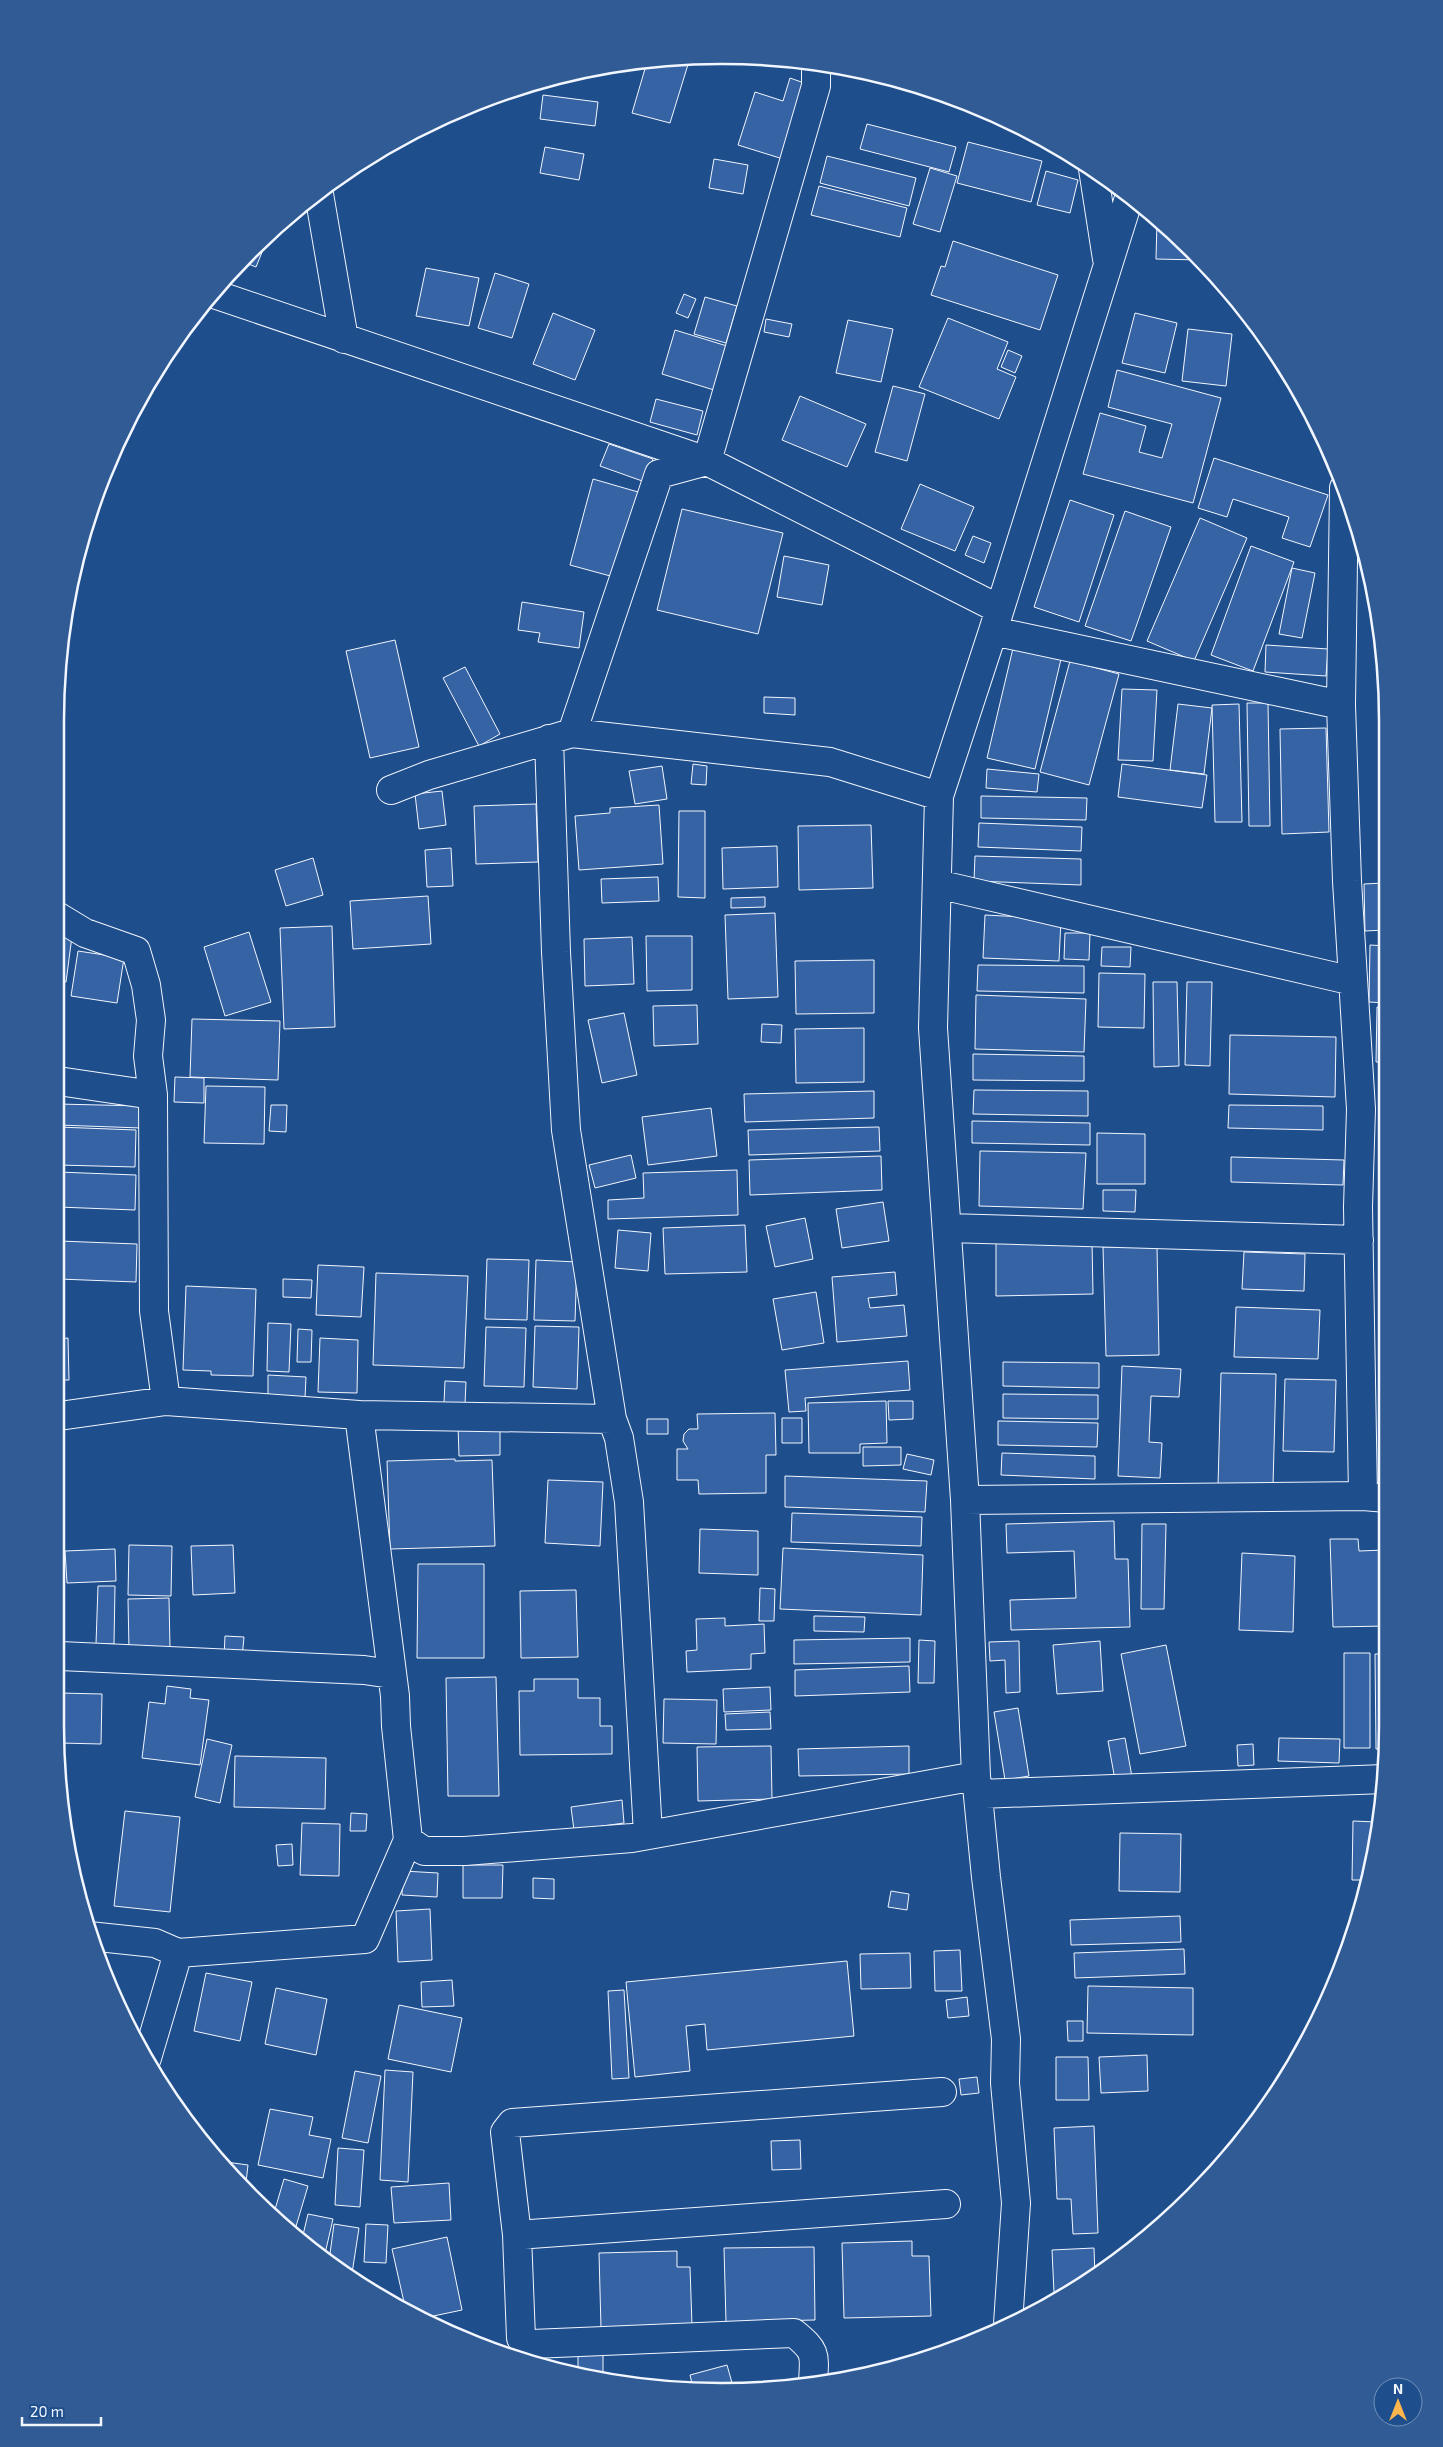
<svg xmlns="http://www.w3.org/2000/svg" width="1443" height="2447" viewBox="0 0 1443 2447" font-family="'Exo 2',sans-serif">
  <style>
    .building { fill: #3563a3; stroke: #f2f6ff }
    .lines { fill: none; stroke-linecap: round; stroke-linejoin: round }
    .minor-casing { stroke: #f2f6ff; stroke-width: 30 }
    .minor { stroke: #1f4e8c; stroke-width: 28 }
    .rim { fill: none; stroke: #f2f6ff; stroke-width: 2.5 }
  </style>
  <rect width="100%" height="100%" fill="#1f4e8c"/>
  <path class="building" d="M690,58L670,123L632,113L647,62Z
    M790,78L807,84L783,159L738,145L755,92L783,101Z
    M543,95L598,102L595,126L540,119Z
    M867,124L956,147L949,172L860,149Z
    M968,142L1042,161L1031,202L957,183Z
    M545,147L584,154L579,180L540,173Z
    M827,156L916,178L909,206L820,183Z
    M714,159L748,165L743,194L709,188Z
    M930,168L957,176L940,232L913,224Z
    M1046,171L1078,180L1070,213L1037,205Z
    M819,186L907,208L900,237L811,215Z
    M1157,221L1193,250L1200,260L1156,259Z
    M269,235L256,267L241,261L250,250Z
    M953,241L1058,275L1040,330L931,295L941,266L945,267Z
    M426,268L479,278L469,326L416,316Z
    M495,273L529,284L512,338L478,328Z
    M684,294L696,299L688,318L676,313Z
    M705,297L737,306L726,343L694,334Z
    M553,313L595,330L575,380L533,364Z
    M1135,313L1177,323L1165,373L1122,363Z
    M948,318L1008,342L997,369L1016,377L999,419L919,387Z
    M766,319L792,324L789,337L764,332Z
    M848,320L893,329L881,382L836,373Z
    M1188,329L1232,334L1226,386L1182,381Z
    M675,330L727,346L714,390L662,374Z
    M1008,350L1022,356L1015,373L1001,367Z
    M1117,370L1221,398L1193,503L1083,474L1100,413L1146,426L1139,452L1162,458L1172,424L1108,407Z
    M893,386L925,394L907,461L875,452Z
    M800,396L866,424L847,467L782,440Z
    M656,399L703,411L697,435L650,422Z
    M609,444L653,459L645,482L600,466Z
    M1214,458L1328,495L1310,547L1282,538L1289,517L1233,499L1227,517L1198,508Z
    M593,479L638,492L614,577L570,565Z
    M920,484L974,507L955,551L901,529Z
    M1070,500L1114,515L1079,622L1034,607Z
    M682,509L783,533L758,634L657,610Z
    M1125,511L1171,527L1131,641L1085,626Z
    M1200,518L1247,538L1194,661L1147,641Z
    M973,536L991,543L984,563L965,555Z
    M1251,546L1294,562L1253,671L1211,655Z
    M784,556L829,565L822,605L777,597Z
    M1292,568L1315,573L1302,638L1279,634Z
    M522,602L584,612L579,648L538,642L540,633L518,630Z
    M395,640L419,747L370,758L346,651Z
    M1014,644L1062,655L1035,769L987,758Z
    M1266,645L1328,649L1326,676L1265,672Z
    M1070,661L1119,674L1089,785L1040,772Z
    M465,667L500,734L479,746L443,678Z
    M1122,689L1157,690L1153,761L1118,760Z
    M764,697L795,698V715L764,713Z
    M1247,703H1268L1270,826H1249Z
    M1178,704L1212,708L1204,774L1170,770Z
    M1239,704L1242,822H1215L1212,705Z
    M1326,728L1329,832L1282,834L1280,729Z
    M693,764L707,766L706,785L691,784Z
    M1122,764L1207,775L1202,808L1118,797Z
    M662,766L667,799L635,804L629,771Z
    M987,769L1039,774L1037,792L986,788Z
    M1384,782H1387V863H1382Z
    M442,791L446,825L419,829L415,794Z
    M981,796L1087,798L1086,820L981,818Z
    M536,804L538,862L476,864L474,806Z
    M659,805L663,864L579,870L575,816L610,813V808Z
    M679,811H705V898L678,897Z
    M979,823L1082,827L1081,851L978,847Z
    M871,825L873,888L799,890L798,826Z
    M777,846L778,887L723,889L722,848Z
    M451,848L453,886L427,887L425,850Z
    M975,856L1081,859V885L974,881Z
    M313,858L323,895L286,906L275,870Z
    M658,877L659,901L602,903L601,879Z
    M1383,883L1385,930L1365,931L1364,884Z
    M428,896L431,944L353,949L350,901Z
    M765,897V907L731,908V898Z
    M775,913L778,997L728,999L725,915Z
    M985,915L1061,919L1059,961L983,958Z
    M332,926L335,1027L284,1029L280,928Z
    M249,932L271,1002L225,1016L204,947Z
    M1065,933H1090L1089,960L1064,959Z
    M57,934L72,936L66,982L58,981Z
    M646,936H692V990L647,991Z
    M632,937L634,984L585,986L584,939Z
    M1370,945L1387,946V1003L1369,1002Z
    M1102,947H1131L1130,967L1101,966Z
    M78,951L124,958L117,1003L71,996Z
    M874,960V1013L796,1014L795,961Z
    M978,965L1084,966V993L977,991Z
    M1099,973L1145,974L1144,1028L1098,1027Z
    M1153,982H1177L1179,1066L1154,1067Z
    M1187,982H1212L1210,1066L1185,1065Z
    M976,995L1086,999L1084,1052L975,1049Z
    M697,1005L698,1044L654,1046L653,1006Z
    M1377,1007L1387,1008V1062H1376Z
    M624,1013L637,1075L602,1083L588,1020Z
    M192,1019L280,1021L278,1080L190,1077Z
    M762,1024L782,1025L781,1043L761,1042Z
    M864,1028V1082L796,1083L795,1029Z
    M1230,1035L1336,1037L1335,1097L1229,1094Z
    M973,1054L1084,1056V1081L973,1080Z
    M175,1077L204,1078V1103L174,1102Z
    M206,1086L265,1087L264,1144L204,1143Z
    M974,1090L1088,1091V1116L973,1114Z
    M874,1091V1118L745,1122L744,1094Z
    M58,1104L142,1106L141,1128L58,1125Z
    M271,1105H287L286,1132L269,1131Z
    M1229,1105L1323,1106V1130L1228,1128Z
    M711,1108L717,1156L648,1165L642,1117Z
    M972,1121L1090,1123V1145L972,1143Z
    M58,1127L136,1130L135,1167L58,1165Z
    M879,1127L880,1151L749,1155L748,1130Z
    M1097,1133L1145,1134V1184H1097Z
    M980,1151L1086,1153L1083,1209L979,1206Z
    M631,1155L636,1178L595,1188L589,1165Z
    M881,1156L882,1190L750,1195L749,1160Z
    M1231,1157L1344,1160L1343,1185L1231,1182Z
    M737,1170L738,1215L608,1219V1200L644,1198L643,1173Z
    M58,1172L136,1175L135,1210L58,1207Z
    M1103,1190H1136L1135,1212L1103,1211Z
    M883,1202L889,1241L842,1248L836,1209Z
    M805,1218L813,1259L775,1267L766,1226Z
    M745,1225L747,1272L665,1274L663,1228Z
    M618,1230L651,1233L648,1271L615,1268Z
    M59,1241L137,1244L136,1282L59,1279Z
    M1092,1241L1093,1294L996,1296V1243Z
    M1157,1246L1159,1355L1106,1356L1103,1247Z
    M1244,1252L1305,1254L1304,1291L1242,1289Z
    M1383,1255H1387V1285H1381Z
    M487,1259L529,1260L527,1320L485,1319Z
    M536,1260L577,1262L575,1321L534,1320Z
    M318,1265L364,1267L361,1317L316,1315Z
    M895,1272L897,1295L868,1298L870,1308L904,1305L907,1336L837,1342L832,1277Z
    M376,1273L468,1276L464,1368L373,1365Z
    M283,1279L312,1280L311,1298L283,1297Z
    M186,1286L256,1289L253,1376L211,1375V1371L183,1370Z
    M816,1292L824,1343L782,1350L773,1299Z
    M1236,1307L1320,1310L1318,1359L1234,1357Z
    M268,1323L291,1324L289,1372L267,1371Z
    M535,1326L579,1327L577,1389L533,1387Z
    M486,1327L526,1328L524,1387L484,1386Z
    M298,1329L312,1330L311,1362H297Z
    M68,1338L69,1380H59V1339Z
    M320,1338L358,1340L357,1393L318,1392Z
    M908,1361L910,1390L805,1398L806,1411L789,1412L785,1370Z
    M1003,1362L1099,1363V1388L1003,1386Z
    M1122,1366L1181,1369L1179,1397L1151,1396L1149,1442L1162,1443L1160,1478L1118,1476Z
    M1221,1373L1276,1374L1273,1485L1218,1486Z
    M268,1375L306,1377L305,1398L268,1397Z
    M1285,1379L1336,1380L1334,1452L1283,1451Z
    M445,1381L466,1382L465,1404L444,1403Z
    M1003,1394L1098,1395V1419L1003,1418Z
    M886,1401L887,1443L860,1444V1453H809L808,1403Z
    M888,1401H913V1419L889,1420Z
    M775,1413L776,1455H766V1493L699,1494L698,1480H677V1449H688L683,1441L684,1434L689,1429H698L697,1414Z
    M782,1418H802V1443H782Z
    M647,1419H668V1434H647Z
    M998,1421L1098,1423L1097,1447L998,1445Z
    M500,1424V1455L459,1456L458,1425Z
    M863,1447H901V1465L863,1466Z
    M1002,1453L1095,1456V1479L1001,1475Z
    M907,1454L934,1460L931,1475L903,1469Z
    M455,1459V1461L492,1460L495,1546L390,1549L387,1461Z
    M785,1476L927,1481L925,1512L785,1507Z
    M548,1480L603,1482L600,1546L545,1543Z
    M792,1513L922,1517L921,1546L791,1542Z
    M1114,1521L1115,1559H1128L1130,1627L1011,1630L1010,1600L1076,1598L1074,1551L1007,1553L1006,1524Z
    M1142,1524H1166L1164,1609H1141Z
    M700,1529L758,1531V1575L699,1573Z
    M1330,1539H1358L1359,1551L1385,1550L1387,1626L1333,1627Z
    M129,1545L172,1546L171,1596L128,1595Z
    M233,1545L235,1593L193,1595L191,1546Z
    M783,1548L923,1555L921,1615L780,1609Z
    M115,1549L116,1581L67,1583L65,1551Z
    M1242,1553L1295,1556L1293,1632L1239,1630Z
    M418,1564H484V1658H417Z
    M98,1586H115L114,1644H96Z
    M760,1588L775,1589L774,1621H759Z
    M576,1590L578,1657L521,1658L520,1591Z
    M169,1598L170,1649L129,1650L128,1599Z
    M814,1616L865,1617L864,1632L814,1631Z
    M725,1618V1626L764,1624L765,1653L751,1654V1669L687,1672L686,1651L697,1650L696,1619Z
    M225,1636L244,1637L242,1658L224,1657Z
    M910,1638V1662L794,1664V1640Z
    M919,1640L935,1641L934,1683H918Z
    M1019,1641L1020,1692L1006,1693L1005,1660L990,1661L989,1642Z
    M1100,1641L1103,1691L1057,1694L1053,1645Z
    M1166,1645L1186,1746L1140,1754L1121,1654Z
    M1344,1653H1370V1748H1344Z
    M1375,1654H1387V1749H1376Z
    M909,1666L910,1692L795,1696V1670Z
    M496,1677L499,1796H448L446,1678Z
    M534,1679H578V1698H600V1726H612V1754L520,1755L519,1691H534Z
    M167,1686L191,1689L190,1698L209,1700L200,1765L142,1758L149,1702L165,1704Z
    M770,1687L771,1710L724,1712L723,1689Z
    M60,1693L102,1694L101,1744L60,1743Z
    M664,1699L717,1700L716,1744L663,1743Z
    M1018,1708L1029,1776L1005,1780L994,1712Z
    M770,1712L771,1729L726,1730L725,1714Z
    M1125,1738L1132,1777L1115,1780L1108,1741Z
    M1279,1738L1340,1739L1339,1763L1278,1761Z
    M207,1739L232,1745L220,1803L195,1797Z
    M1253,1744L1254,1765L1238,1766L1237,1745Z
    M771,1746L772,1799L698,1801L697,1747Z
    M909,1746V1774L799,1776L798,1749Z
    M235,1756L326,1758L325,1809L234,1807Z
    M622,1800L624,1823L574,1830L571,1807Z
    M125,1811L180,1817L170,1912L114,1906Z
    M351,1813L367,1814L366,1831H350Z
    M1353,1821L1376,1822L1365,1880H1352Z
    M302,1823L340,1824L339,1876L300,1875Z
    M1120,1833L1181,1834L1180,1892L1119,1891Z
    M292,1844L293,1865L278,1866L276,1845Z
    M463,1865H503L502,1898H463Z
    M403,1871L438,1873L437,1897L402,1895Z
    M533,1878L554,1879V1899L533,1898Z
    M891,1891L909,1894L907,1910L888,1907Z
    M430,1909L432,1960L398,1962L396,1911Z
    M1180,1916L1181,1942L1071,1945L1070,1920Z
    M1184,1949L1185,1974L1075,1978L1074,1953Z
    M960,1950L962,1991H935L934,1951Z
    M910,1953L911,1988L861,1989L860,1954Z
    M847,1961L854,2036L707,2050L705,2024L686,2026L690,2071L635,2077L626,1982Z
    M206,1973L252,1982L240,2041L194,2031Z
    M452,1980L454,2006L422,2007L421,1982Z
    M1088,1986L1193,1988V2035L1087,2033Z
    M276,1988L327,1999L316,2055L265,2044Z
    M624,1990L629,2078L612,2079L608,1991Z
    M967,1997L969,2016L948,2018L946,2000Z
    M399,2005L462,2018L451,2072L388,2059Z
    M1067,2021H1083V2041H1068Z
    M1147,2055L1148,2091L1101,2093L1099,2057Z
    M1056,2057H1088L1089,2100H1056Z
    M385,2070L413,2072L408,2182L380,2180Z
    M355,2071L381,2076L368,2143L342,2138Z
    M977,2077L979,2093L961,2095L959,2079Z
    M270,2109L313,2117L309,2135L331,2139L323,2178L258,2165Z
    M1094,2126L1098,2233L1073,2234L1071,2199H1057L1054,2128Z
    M800,2140L801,2169L772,2170L771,2141Z
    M338,2148L364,2150L360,2207L335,2205Z
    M219,2161L248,2165L245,2191Z
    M284,2179L308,2186L294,2233L273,2216Z
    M449,2183L451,2220L394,2223L391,2187Z
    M308,2214L333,2219L324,2258L302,2239Z
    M334,2224L359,2228L351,2280L329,2261Z
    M366,2224L388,2225L386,2263L364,2262Z
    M447,2237L462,2310L419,2319L406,2311L392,2249Z
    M912,2241V2256H929L931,2316L844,2318L842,2243Z
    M814,2247L815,2320L726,2322L724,2248Z
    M1094,2248L1095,2276L1070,2293H1054L1052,2250Z
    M677,2251V2267H690L692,2326L601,2328L599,2253Z
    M578,2353L603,2354V2379L578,2375Z
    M727,2365L734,2390L693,2388L690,2375Z"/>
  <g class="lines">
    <defs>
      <path id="minor" d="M1093,169L1107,259
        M319,194L344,339
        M214,294L707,461L999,609
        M1344,488L1341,705L1347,881L1361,1109L1358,1207L1363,1496
        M993,631L1341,705
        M572,733L659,474L707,461L816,86V64
        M549,739L556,952L566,1130L612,1419L619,1438L629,1502L648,1834
        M391,790L429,775L572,733L830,762L939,796
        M937,884L1353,981
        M57,916L85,933L136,951L146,985L151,1020L148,1056L153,1095L154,1311L166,1401
        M58,1081L153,1095
        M947,1228L1359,1240
        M59,1416L166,1401L359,1415
        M612,1419L359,1415L395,1696L396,1726L408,1840L424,1851H465L632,1838L976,1776
        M965,1500L1363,1496L1387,1498
        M60,1656L364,1670L391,1674
        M979,1794L1385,1779
        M89,1936L155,1943L178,1953L365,1939L408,1840
        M147,2058L178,1953
        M517,2235L505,2132L512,2123L942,2092
        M1008,2324L1016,2203L1005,2083L1006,2039L986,1877L976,1776L965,1500L933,1028L939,796L993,631L1129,198
        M813,2381C815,2354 816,2351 794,2333L532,2344L521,2338L517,2235L946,2204"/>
    </defs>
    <use href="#minor" class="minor-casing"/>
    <use href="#minor" class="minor"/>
  </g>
  <path d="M0 0H1443V2447H0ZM721 64H722A657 657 0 0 1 1379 721V1726A657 657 0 0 1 722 2383H721A657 657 0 0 1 64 1726V721A657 657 0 0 1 721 64Z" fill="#305b95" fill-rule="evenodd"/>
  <path class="rim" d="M721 64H722A657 657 0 0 1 1379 721V1726A657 657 0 0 1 722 2383H721A657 657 0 0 1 64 1726V721A657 657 0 0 1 721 64Z"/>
  <g transform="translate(1398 2402)"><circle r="24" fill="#1f4e8c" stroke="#7391ba"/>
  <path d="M0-4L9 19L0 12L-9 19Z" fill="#ffb74d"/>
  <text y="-8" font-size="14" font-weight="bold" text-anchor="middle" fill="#f2f6ff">N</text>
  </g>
  <path d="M22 2417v8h79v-8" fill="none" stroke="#f2f6ff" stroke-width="2.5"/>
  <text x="30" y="2417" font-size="15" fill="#f2f6ff" stroke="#1f4e8c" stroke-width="4" paint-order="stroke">20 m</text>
</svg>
